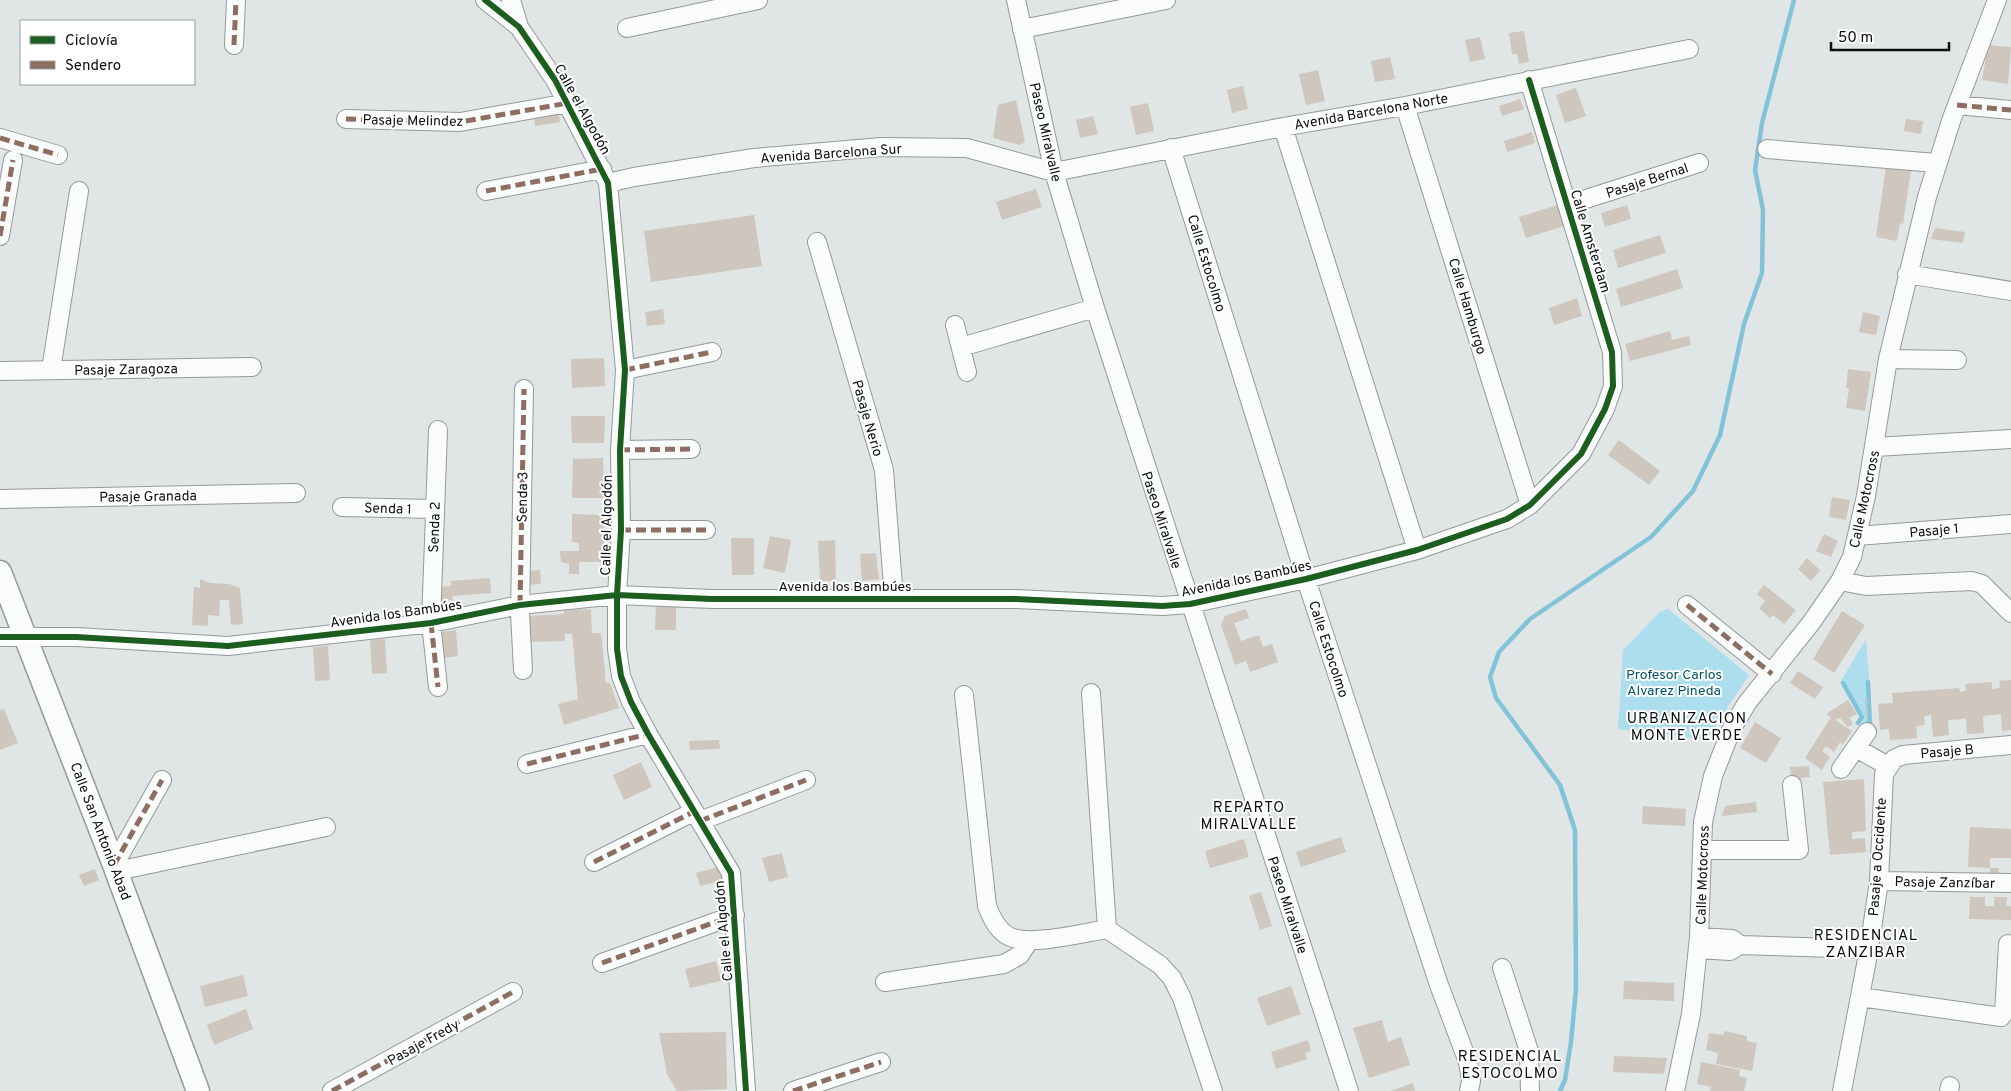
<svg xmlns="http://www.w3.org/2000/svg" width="2011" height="1091" viewBox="0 0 2011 1091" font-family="Overpass,sans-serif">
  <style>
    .green { fill: #addeed }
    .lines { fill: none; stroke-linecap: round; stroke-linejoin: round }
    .stream { stroke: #82c3d7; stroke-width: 4.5 }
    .building { fill: #cfc6bd }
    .minor-casing { stroke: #95999a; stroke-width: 20 }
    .major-casing { stroke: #95999a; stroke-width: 25 }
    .path { stroke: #c1c3c4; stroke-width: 2.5; stroke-dasharray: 5 2.5; stroke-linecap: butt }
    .minor { stroke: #fafbfb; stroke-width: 18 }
    .major { stroke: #fafbfb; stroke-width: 22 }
    .quiet { stroke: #8d6e63; stroke-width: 5; stroke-dasharray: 10 5; stroke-linecap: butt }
    .cycleway-casing { stroke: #fff; stroke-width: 9 }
    .cycleway { stroke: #1b5e20; stroke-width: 6 }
    .labels { text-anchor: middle; stroke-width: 4; stroke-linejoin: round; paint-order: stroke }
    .street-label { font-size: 14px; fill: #0b0e0f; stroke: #fff }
    .park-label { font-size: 14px; fill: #005366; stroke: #fff }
    .neighbourhood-label { font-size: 15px; letter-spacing: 1px; fill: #0b0e0f; stroke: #fff }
  </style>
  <rect width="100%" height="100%" fill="#e0e5e6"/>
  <path class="green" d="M1668,609L1749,675L1706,740L1618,729L1623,650L1660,612Z
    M1866,639L1873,730L1858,723L1861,717L1841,681Z"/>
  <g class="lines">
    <path class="stream" d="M1868,682L1870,729
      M1843,683L1862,717L1858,723
      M1560,1091L1565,1080L1571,1042L1576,989L1575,830L1560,785L1496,698L1490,677L1499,652L1530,619L1651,537L1693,491L1720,435L1744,324L1762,273L1763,210L1755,170L1762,123L1794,0"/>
  </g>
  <path class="building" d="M1524,31L1529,62L1519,64L1517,54H1512L1509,33Z
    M1480,37L1485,59L1470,62L1465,40Z
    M1988,45L2011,47L2008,84L1982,80Z
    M1390,57L1395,79L1375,82L1371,61Z
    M1318,70L1325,101L1306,105L1299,74Z
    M1243,86L1248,109L1232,113L1227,90Z
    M1576,88L1586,116L1565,123L1556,95Z
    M1520,99L1524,109L1502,116L1499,106Z
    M1016,100L1025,142L1020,145L993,138L998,105Z
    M1148,103L1154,131L1136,135L1130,107Z
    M558,111L560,122L535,126L534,115Z
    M1093,116L1098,134L1080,138L1076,120Z
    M1906,119L1923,121L1921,134L1904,131Z
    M1532,132L1535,143L1507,152L1504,141Z
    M1886,166L1911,170L1903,224L1900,223L1897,241L1876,237Z
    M1036,189L1042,207L1002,220L996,202Z
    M1557,205L1564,226L1526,238L1519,217Z
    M1627,205L1631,219L1605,227L1601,213Z
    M754,215L762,266L651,282L644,231Z
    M1935,228L1965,232L1963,243L1931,239Z
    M1660,235L1666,253L1618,268L1613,250Z
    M1677,269L1683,288L1621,307L1616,289Z
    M1577,298L1582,316L1554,325L1549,308Z
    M663,309L665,324L647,326L645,312Z
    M1863,312L1880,316L1876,335L1859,332Z
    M1670,331L1672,340L1689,336L1691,345L1630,361L1625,344Z
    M604,358L605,386L572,388L571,359Z
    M1848,369L1871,372L1865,411L1846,408L1849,389L1846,388Z
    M571,416H605L604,443H572Z
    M1619,440L1660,471L1649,485L1608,455Z
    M603,458L604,498H572L573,459Z
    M1832,497L1850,500L1846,520L1829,517Z
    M572,514L604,515L603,562H579V574H569V564L561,562L560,551H579V543L572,542Z
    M1824,534L1838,541L1831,557L1816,551Z
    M770,536L791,540L785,573L763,568Z
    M731,538H754V575H732Z
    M835,540L836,581H820L818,541Z
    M876,553L879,579L862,581L860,554Z
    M1807,558L1820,570L1811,581L1798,569Z
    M540,570L541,584L526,585L525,571Z
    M490,578L491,593L452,596L453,600L440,601L439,587L451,586V581Z
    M200,579L210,583L229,584L240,588L243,624L231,625L229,600H220L219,616L208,615V626L192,625L194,587L200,588Z
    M1764,585L1796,610L1784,624L1773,615L1770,618L1759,608L1765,601L1757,594Z
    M656,606H676V630H655Z
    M591,609L592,633H601L606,683H610L619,708L564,725L558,704L578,699L572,634H565V641L529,642L527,616L564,614V610Z
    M1246,609L1249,618L1234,623L1241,641L1259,635L1263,647L1272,644L1278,662L1250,672L1246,661L1235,665L1221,625L1225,616Z
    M1842,611L1865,625L1834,673L1813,659Z
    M456,630L458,656L443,658L441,632Z
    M385,639L387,673L372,674L370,640Z
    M328,646L330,680L315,681L313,647Z
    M1798,671L1823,687L1815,699L1790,683Z
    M2011,680V730L2002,731L2001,714L1983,716L1984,733L1967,734L1966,718L1962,719L1948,720L1949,735L1933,737L1931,715L1924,716L1925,725L1916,726L1917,738L1890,740L1889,729L1880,730L1878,704L1893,703L1892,693L1959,688L1960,692L1966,691L1965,684L1992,682V689L2000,688L1999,681Z
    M1848,700L1857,714L1849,718L1853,724L1848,727L1840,718L1835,720L1852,731L1843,745L1840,742L1834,752L1826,746L1822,751L1830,757L1822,770L1805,758L1831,717L1826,714Z
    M4,709L18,743L0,750V710Z
    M1755,722L1781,738L1766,763L1740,748Z
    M719,740L720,749L690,750L689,741Z
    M641,762L652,787L624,800L613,775Z
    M1809,766L1810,777L1801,778L1802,784L1792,785L1790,767Z
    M1864,779L1866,831L1852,832V839L1865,838L1866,852L1830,855L1823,782Z
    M1756,802L1757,812L1722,816L1725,806Z
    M1643,806L1686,809L1685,826L1642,824Z
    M1970,827L2011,829V858H1990V868H1999L1998,875H1990V868L1968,867Z
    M1341,837L1346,852L1301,867L1296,852Z
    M1244,839L1249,857L1210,868L1205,851Z
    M782,853L788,877L769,882L762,858Z
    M721,866L725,880L700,886L696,873Z
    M95,869L99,880L84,886L79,875Z
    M1261,892L1272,926L1260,930L1249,896Z
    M1970,897H1985V906H1994V897H2007L2006,906H2011V920L1969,919Z
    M716,961L721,981L690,988L685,969Z
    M243,975L248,996L205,1007L200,986Z
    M1624,981L1674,983V1001L1623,999Z
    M1291,986L1301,1014L1267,1026L1257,998Z
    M246,1009L253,1029L214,1045L207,1025Z
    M1382,1020L1388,1042L1401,1037L1410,1065L1369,1078L1353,1028Z
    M1724,1031L1747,1036V1041L1757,1043L1752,1071L1716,1064L1718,1053L1706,1050L1709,1033L1724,1035Z
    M726,1032L727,1089L677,1091L667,1074L659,1033Z
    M1308,1040L1311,1051L1305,1053L1307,1059L1276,1069L1271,1052Z
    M1614,1056L1667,1058L1664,1074L1613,1072Z
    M1701,1062L1740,1070L1739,1076L1747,1078L1744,1091H1710L1711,1087L1697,1084Z
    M1413,1083L1415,1091H1390Z"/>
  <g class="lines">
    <defs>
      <path id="minor" d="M485,0L519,27L555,80L608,183L625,370L620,450L621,530L617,595V649L621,676L631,702L648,734L731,873L746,1091
        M511,0L519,27
        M1016,0L1054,172L1095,308L1349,1091
        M627,28L758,0
        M1022,29L1166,0
        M234,45L236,0
        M1957,105L2011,110
        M1405,106L1530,505
        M346,119L460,122L568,103
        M1283,127L1417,550
        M0,138L58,155
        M1171,148L1306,579L1439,985L1468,1062L1471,1081L1469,1091
        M1767,149L1936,163
        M608,183L634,177L754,158L881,147L967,148L1054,172L1283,127L1405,106L1689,49
        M486,191L602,169
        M1567,205L1699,163
        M0,236L13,160
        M817,242L884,470L894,599
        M1907,274L2011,291
        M955,325L967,372
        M961,347L1095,308
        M1888,359L1957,360
        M51,370L79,191
        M625,370L712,352
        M0,371L252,367
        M1875,447L2011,439
        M620,450L691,449
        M0,499L296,493
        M342,507L434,509
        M621,530H706
        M1857,536L2011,524
        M1840,581L1866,586L1972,581L1982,584L2011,613
        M1687,605L1772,674
        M0,637H76L228,646L431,623L520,605L617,595L712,599H1016L1162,606L1190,604L1306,579L1417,550L1507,519L1530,505L1581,454L1605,409L1613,386L1612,352L1529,80
        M523,670L520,613L524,389
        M438,687L431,623L438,430
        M1091,693L1107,929
        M964,695L987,906C992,919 999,934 1013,938C1034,945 1083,933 1107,929L1160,965L1172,978L1182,998L1213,1091
        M1856,748L1888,766
        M527,764L648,734
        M1841,769L1867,732
        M700,821L806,780
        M1703,850H1799L1792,785
        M594,862L693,812
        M114,865L162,780
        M117,871L326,827
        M1879,881L2011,883
        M1699,937L1732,939L1740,945
        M1698,949L1730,951L1740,945L1869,949
        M602,963L735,915
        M1502,968L1529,1051L1530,1091
        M885,982L1004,964L1020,955L1029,941
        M1860,997L2001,1017L2004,1013L2008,944
        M332,1091L513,992
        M793,1091L881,1062
        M1675,1091L1691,1014L1699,937L1703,822L1713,776L1732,728L1747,703L1811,623L1840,581L1852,557L1866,496L1888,359L1927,197L1952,118L1997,0
        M1842,1091L1869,949L1879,881L1884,774L1894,759L1903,755L2011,745
        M1949,1091L1950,1086"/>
      <path id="major" d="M0,572L114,865L198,1091"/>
    </defs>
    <use href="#minor" class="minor-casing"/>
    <use href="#major" class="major-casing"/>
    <path class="path" d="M1866,698L1867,716"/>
    <use href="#minor" class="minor"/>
    <use href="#major" class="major"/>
    <path class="quiet" d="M234,45L236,0
      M1957,105L2011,110
      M346,119L460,122L568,103
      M0,138L58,155
      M486,191L602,169
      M0,236L13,160
      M625,370L712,352
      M620,450L691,449
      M621,530H706
      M520,605L524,389
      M1687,605L1772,674
      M431,623L438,687
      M527,764L648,734
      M700,821L806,780
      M594,862L693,812
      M114,865L162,780
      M602,963L735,915
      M332,1091L513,992
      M793,1091L881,1062"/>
    <defs>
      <path id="cycleway" d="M485,0L519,27L555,80L608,183L625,370L620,450L621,530L617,595V649L621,676L631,702L648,734L731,873L746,1091
        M0,637H76L228,646L431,623L520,605L617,595L712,599H1016L1162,606L1190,604L1306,579L1417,550L1507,519L1530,505L1581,454L1605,409L1613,386L1612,352L1529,80"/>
    </defs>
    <use href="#cycleway" class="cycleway-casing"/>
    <use href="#cycleway" class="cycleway"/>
  </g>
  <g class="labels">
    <g class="street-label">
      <text transform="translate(583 109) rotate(61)" y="5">Calle el Algodón</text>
      <text transform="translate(1371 111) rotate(-10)" y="5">Avenida Barcelona Norte</text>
      <text transform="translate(413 120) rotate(1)" y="5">Pasaje Melindez</text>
      <text transform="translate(1046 132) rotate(77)" y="5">Paseo Miralvalle</text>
      <text transform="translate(831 153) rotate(-4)" y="5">Avenida Barcelona Sur</text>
      <text transform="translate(1647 180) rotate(-18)" y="5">Pasaje Bernal</text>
      <text transform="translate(1591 241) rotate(73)" y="5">Calle Amsterdam</text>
      <text transform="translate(1207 263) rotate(73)" y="5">Calle Estocolmo</text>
      <text transform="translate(1468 306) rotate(73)" y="5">Calle Hamburgo</text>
      <text transform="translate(126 369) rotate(-1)" y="5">Pasaje Zaragoza</text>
      <text transform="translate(868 418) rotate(74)" y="5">Pasaje Nerio</text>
      <text transform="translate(148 496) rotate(-1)" y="5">Pasaje Granada</text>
      <text transform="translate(522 497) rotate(-89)" y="5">Senda 3</text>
      <text transform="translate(1864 499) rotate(-78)" y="5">Calle Motocross</text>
      <text transform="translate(388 508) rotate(2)" y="5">Senda 1</text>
      <text transform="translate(1162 520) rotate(72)" y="5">Paseo Miralvalle</text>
      <text transform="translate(606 525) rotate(-89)" y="5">Calle el Algodón</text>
      <text transform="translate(434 527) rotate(-88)" y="5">Senda 2</text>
      <text transform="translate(1934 530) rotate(-5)" y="5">Pasaje 1</text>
      <text transform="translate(1246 578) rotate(-12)" y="5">Avenida los Bambúes</text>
      <text x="845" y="591">Avenida los Bambúes</text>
      <text transform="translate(396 613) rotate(-8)" y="5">Avenida los Bambúes</text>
      <text transform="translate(1329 649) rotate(72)" y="5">Calle Estocolmo</text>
      <text transform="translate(1947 751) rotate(-5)" y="5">Pasaje B</text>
      <text transform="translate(101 831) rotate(69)" y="5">Calle San Antonio Abad</text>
      <text transform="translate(1877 857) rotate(-86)" y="5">Pasaje a Occidente</text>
      <text transform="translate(1702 875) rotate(-88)" y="5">Calle Motocross</text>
      <text transform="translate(1945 882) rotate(1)" y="5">Pasaje Zanzíbar</text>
      <text transform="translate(1288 905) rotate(72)" y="5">Paseo Miralvalle</text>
      <text transform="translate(723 931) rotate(-95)" y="5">Calle el Algodón</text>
      <text transform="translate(423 1042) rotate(-29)" y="5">Pasaje Fredy</text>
    </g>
    <g class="park-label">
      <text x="1674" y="679">Profesor Carlos<tspan x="1674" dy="16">Alvarez Pineda</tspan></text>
    </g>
    <g class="neighbourhood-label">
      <text x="1687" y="723">URBANIZACION<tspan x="1687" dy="17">MONTE VERDE</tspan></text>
      <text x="1249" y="812">REPARTO<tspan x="1249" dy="17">MIRALVALLE</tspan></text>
      <text x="1866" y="940">RESIDENCIAL<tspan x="1866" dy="17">ZANZIBAR</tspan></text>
      <text x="1510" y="1061">RESIDENCIAL<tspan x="1510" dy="17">ESTOCOLMO</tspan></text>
    </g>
  </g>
  <rect x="20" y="20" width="175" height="65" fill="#ffffff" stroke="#9d9f9f"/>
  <rect x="30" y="36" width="25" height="8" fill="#1b5e20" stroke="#9d9f9f"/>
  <text x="65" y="45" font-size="15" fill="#0b0e0f">Ciclovía</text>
  <rect x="30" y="61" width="25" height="8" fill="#8d6e63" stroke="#9d9f9f"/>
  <text x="65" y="70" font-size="15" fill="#0b0e0f">Sendero</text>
  <path d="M1831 42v8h118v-8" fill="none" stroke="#0b0e0f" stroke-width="2.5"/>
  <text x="1838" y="42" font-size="15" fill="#0b0e0f" stroke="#ffffff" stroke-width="4" paint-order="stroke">50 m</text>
</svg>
